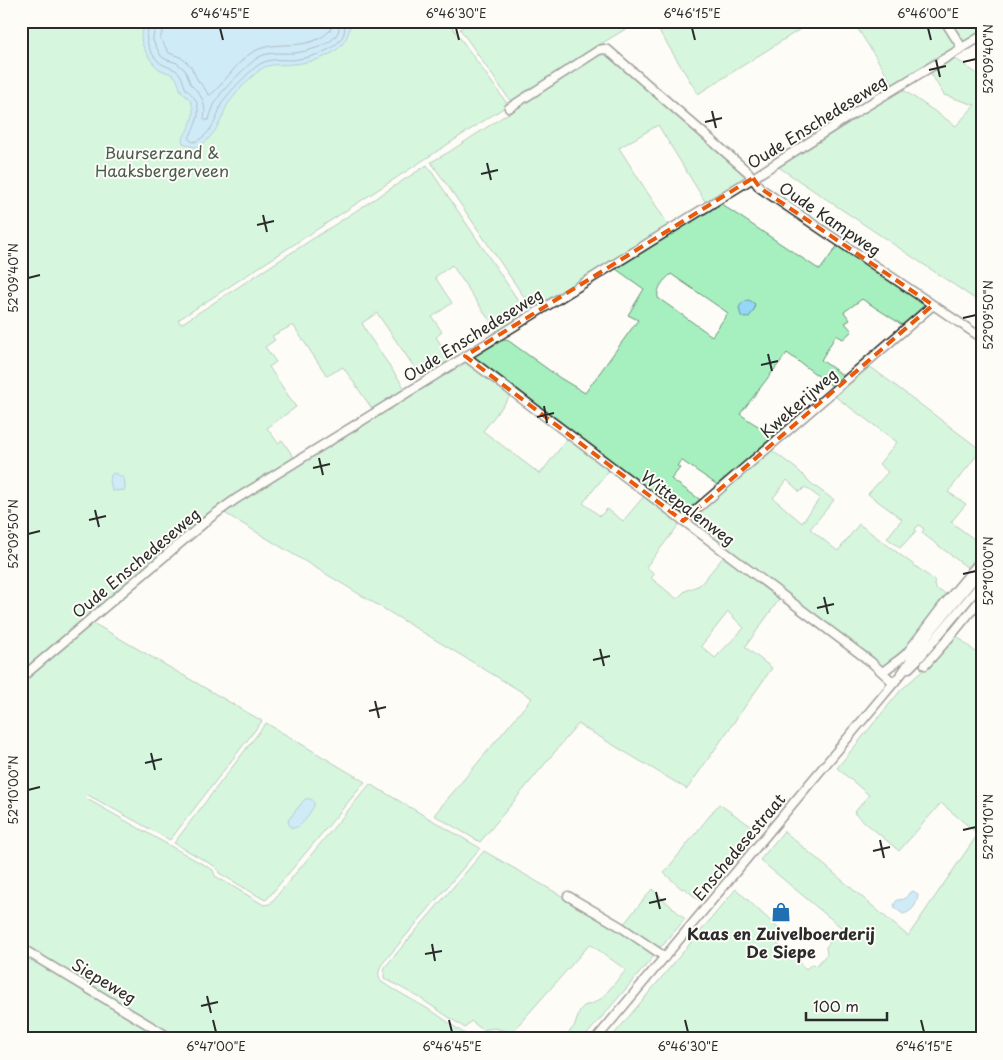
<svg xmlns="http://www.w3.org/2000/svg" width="1003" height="1060" viewBox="0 0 1003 1060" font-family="'Playpen Sans',sans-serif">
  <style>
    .green { fill: #a6f0bf; stroke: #688e75; fill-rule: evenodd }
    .water { fill: #96d7f7; stroke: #6b92a5 }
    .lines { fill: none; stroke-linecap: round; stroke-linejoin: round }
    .shore { stroke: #56707d; stroke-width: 1 }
    .minor-casing { stroke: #2b2b2b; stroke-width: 11 }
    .minor { stroke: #fdfcf7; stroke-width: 8 }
    .marked { fill: none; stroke: #e8590c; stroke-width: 4; stroke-dasharray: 10 6; stroke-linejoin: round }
    .ticks { fill: none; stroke: #2b2b2b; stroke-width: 2 }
    .labels { text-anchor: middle; stroke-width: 4; stroke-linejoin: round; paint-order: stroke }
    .street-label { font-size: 16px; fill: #2b2b2b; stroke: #fdfcf7 }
    .park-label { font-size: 16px; fill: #4a5c50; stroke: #fdfcf7 }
    .poi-label { font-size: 16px; font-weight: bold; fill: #2b2b2b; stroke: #fdfcf7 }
    .neatline { fill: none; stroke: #2b2b2b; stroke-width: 2 }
    .ticks-label { font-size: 12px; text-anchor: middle; fill: #2b2b2b }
  </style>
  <rect width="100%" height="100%" fill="#fdfcf7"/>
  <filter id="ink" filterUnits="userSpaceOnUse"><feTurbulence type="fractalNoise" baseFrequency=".02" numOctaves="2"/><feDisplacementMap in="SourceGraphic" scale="10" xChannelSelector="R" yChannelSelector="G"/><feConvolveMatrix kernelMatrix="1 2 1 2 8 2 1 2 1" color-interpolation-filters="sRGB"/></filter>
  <g filter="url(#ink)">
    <path class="green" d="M21,21H448L508,105L178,320L181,324L427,165L528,315L498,333L452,265L435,277L452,303L432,317L442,332L436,337L452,362L423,380L377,313L362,323L369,336L406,390L373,410L343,367L327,376L293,325L272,336L275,340L265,347L276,362L269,367L296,407L267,428L278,443L282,440L295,459L242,491L21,674Z
      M471,21H639L594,48L511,102L460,29Z
      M653,21H813L698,94Z
      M871,21H941L956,47L894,86L858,29Z
      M947,21H982V31L963,43Z
      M605,51L749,176L706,203L658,125L619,148L669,226L533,310L459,202L431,162L449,152L602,52Z
      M953,57L982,77L981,303L777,166L902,89L956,126L975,105L944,95L930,72Z
      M721,204L820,270L838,245L927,305L904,326L862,299L844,312L850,320L845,323L852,331L843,339L836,335L821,360L844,376L832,386L787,353L740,414C746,418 764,432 771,430C772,430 778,425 778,425H781L784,427L719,486L681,460L677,466L680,468L671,479L702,501L686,514H681L471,358L490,347L506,339L560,378L585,393L638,320L628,315L644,289L616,269ZM671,274L728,313L712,336L658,298C656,288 664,280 671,274Z
      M466,361L512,394L483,431L540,474L568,438L610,469L583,503L600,516L607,509L623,521L645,495L681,522L646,567L655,574L651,578L677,599L685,591L700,585L725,555L781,597L745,647L772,668L687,789L578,724L480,842L434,815L532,698L223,512L461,362ZM728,612L744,628L715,658L701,646Z
      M868,365L981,450L948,492L966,504L951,522L982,545V554L969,569L922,533L924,529L919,525L915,529L916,531L900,548L887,538L902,519L868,494L888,472L879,464L897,442L833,395Z
      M770,449L798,470L813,485L834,500L810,529L835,549L838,551L859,524L934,580L936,589L948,595C932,616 904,659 881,668L843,636L691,522L690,520L692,516ZM787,480L800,492L805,487L820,498L802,523L773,498Z
      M93,623L262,721L170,840L88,795L85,798L213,870L215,876L264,905L270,904L370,784L480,848L382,964C378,970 377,979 383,983L435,1013L472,1039H178L21,943V683Z
      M955,634L982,658V1039H610L736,889L779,929L771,938L806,969L812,964L816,966L827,954L826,947L842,928L760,860L784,831L908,936L978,834L941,803L899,851L854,813L869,795L837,768L901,690L931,663Z
      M266,723L365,782L267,899L265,900L219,873L218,869L216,867L174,843Z
      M719,804L758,831L700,901L684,888L682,889L664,873Z
      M484,851L612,925L654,954L655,955L583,1039H564L575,1025L580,1010L584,1006L594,1003L602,998L626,970L590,944L513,1031L511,1032L494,1028L483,1030L471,1021L465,1028L420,998L384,978V975L385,967Z
      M652,889L685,919L663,945L658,948L623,925Z
      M21,950L166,1039H21Z"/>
    <path class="water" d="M146,21H348L350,24C348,53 318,62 293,64C281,66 270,62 260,70C248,79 237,92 228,104C225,108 224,113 222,118C218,127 206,147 194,147C190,147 186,144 183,143L182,139C189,128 198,114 190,100C188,97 184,95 182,92C178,87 179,79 173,75C169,72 164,72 159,69C152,64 140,45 141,36C142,31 145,26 146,21Z
      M749,300L755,304L754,310L749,317L745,318L741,316L739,308C741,303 744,301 749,300Z
      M114,473L124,478L125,485V490L112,491L110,480L111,475Z
      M305,799C311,798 315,800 314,806C308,815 302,829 291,828L288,822L289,819Z
      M914,891L918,895C917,905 912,912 903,914L895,908L894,905L897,900L905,899L909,893Z"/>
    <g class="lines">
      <path class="shore" d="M151,21C150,28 145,34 147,40C148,49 156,62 164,65C169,68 174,68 178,72C183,77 183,84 186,89C188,91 191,93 192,95C204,109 196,124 189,138L190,140L193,142C205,140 214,125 218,114C219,111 220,107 222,103C226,95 254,66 262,63C272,58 282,60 292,60C309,58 338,51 344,33C345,29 345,25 344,21
        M157,21L153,37V41L161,56L165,59L177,63L185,70L191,85L197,91L203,100L205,111L204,119L206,121L209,119C211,113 213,107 216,101C220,92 250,62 259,57C270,51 281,54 293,53C306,52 336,45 339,29C339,26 338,24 338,21
        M165,21L164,28L160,38L169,53L180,57L190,65L198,81L203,86L208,94L210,95C228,81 239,55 262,48C284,42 300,49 322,37C325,35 329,32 331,29C331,28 331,22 331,21"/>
      <defs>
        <path id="minor" d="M945,21L962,48
          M509,108L599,50L604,49L608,50L748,172L760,188L982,338
          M465,356L871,662L894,683
          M683,521L933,305
          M925,665L954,632L980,600H982
          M909,668L920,657L982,583
          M883,672C891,665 900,660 907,653L942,607L982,559
          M21,678L211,517L236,499L753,178L853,114L982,36
          M568,896L621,927L665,957
          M21,948L172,1039
          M596,1039L902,673L927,636L982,569"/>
      </defs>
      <use href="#minor" class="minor-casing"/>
      <use href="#minor" class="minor"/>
    </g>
  </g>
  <path d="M0 0H1003V1060H0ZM753,178L760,188L933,305L683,521L465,356Z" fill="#fdfcf7" fill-opacity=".55" fill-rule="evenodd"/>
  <path class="marked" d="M753,178L760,188L933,305L683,521L465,356Z"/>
  <path class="ticks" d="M220,28L223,40M456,28L459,40M692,28L695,40M928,28L931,40M936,60L940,77M963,62L976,59M929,70L946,66M712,111L716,128M705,122L722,118M487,163L491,180M481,174L498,170M263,215L267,232M257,225L274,221M28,278L40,275M963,318L976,315M768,354L772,371M761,365L778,361M544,406L547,423M537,417L554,413M319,458L323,475M313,468L330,464M95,510L99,527M89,520L106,516M28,534L40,531M963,574L976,571M824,597L828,614M817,608L834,604M600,649L604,666M593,660L610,656M375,701L379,718M369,711L386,707M151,753L155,770M145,763L162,759M28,790L40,787M963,830L976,827M880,840L884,858M873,851L890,847M656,892L660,909M649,903L666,899M432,944L435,961M425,954L442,951M207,996L211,1013M201,1006L218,1002M213,1020L216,1032M449,1020L452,1032M685,1020L688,1032M921,1020L924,1032"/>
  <defs>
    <symbol id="shop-bare" viewBox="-9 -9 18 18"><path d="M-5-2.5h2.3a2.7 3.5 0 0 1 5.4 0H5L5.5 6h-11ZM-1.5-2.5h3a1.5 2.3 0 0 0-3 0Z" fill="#1f6fb2" stroke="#fdfcf7" stroke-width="2.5" paint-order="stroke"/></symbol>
  </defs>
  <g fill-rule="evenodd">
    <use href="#shop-bare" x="767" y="898" width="28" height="28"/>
  </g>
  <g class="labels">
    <g class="street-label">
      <text transform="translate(817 122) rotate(-32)" y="6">Oude Enschedeseweg</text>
      <text transform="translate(830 219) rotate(34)" y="6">Oude Kampweg</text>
      <text transform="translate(473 335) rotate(-32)" y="6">Oude Enschedeseweg</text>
      <text transform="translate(799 403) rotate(-41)" y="6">Kwekerijweg</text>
      <text transform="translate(688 508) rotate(37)" y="6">Wittepalenweg</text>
      <text transform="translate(136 563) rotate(-40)" y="6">Oude Enschedeseweg</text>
      <text transform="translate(739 847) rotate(-50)" y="6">Enschedesestraat</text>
      <text transform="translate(104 981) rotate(31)" y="6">Siepeweg</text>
    </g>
    <g class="park-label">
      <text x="162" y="159">Buurserzand &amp;<tspan x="162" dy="18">Haaksbergerveen</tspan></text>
    </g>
    <g class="poi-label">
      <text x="781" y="940">Kaas en Zuivelboerderij<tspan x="781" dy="18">De Siepe</tspan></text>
    </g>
  </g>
  <rect width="1003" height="1060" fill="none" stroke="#fdfcf7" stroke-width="55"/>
  <path d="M806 1012v8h81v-8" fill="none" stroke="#2b2b2b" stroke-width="2.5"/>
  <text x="813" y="1012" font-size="15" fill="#2b2b2b" stroke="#fdfcf7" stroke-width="4" paint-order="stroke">100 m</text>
  <rect x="28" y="28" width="948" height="1004" class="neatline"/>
  <g class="ticks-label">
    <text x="220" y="18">6°46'45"E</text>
    <text x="456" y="18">6°46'30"E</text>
    <text x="692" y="18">6°46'15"E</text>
    <text x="928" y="18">6°46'00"E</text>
    <text transform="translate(989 59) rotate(-90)" y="4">52°09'40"N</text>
    <text transform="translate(14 278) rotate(-90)" y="4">52°09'40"N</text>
    <text transform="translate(989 315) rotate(-90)" y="4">52°09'50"N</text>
    <text transform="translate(14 534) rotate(-90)" y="4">52°09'50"N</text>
    <text transform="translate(989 571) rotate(-90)" y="4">52°10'00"N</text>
    <text transform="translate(14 790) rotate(-90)" y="4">52°10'00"N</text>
    <text transform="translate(989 827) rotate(-90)" y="4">52°10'10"N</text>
    <text x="216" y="1051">6°47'00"E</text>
    <text x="452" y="1051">6°46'45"E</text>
    <text x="688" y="1051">6°46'30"E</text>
    <text x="924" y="1051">6°46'15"E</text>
  </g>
</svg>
